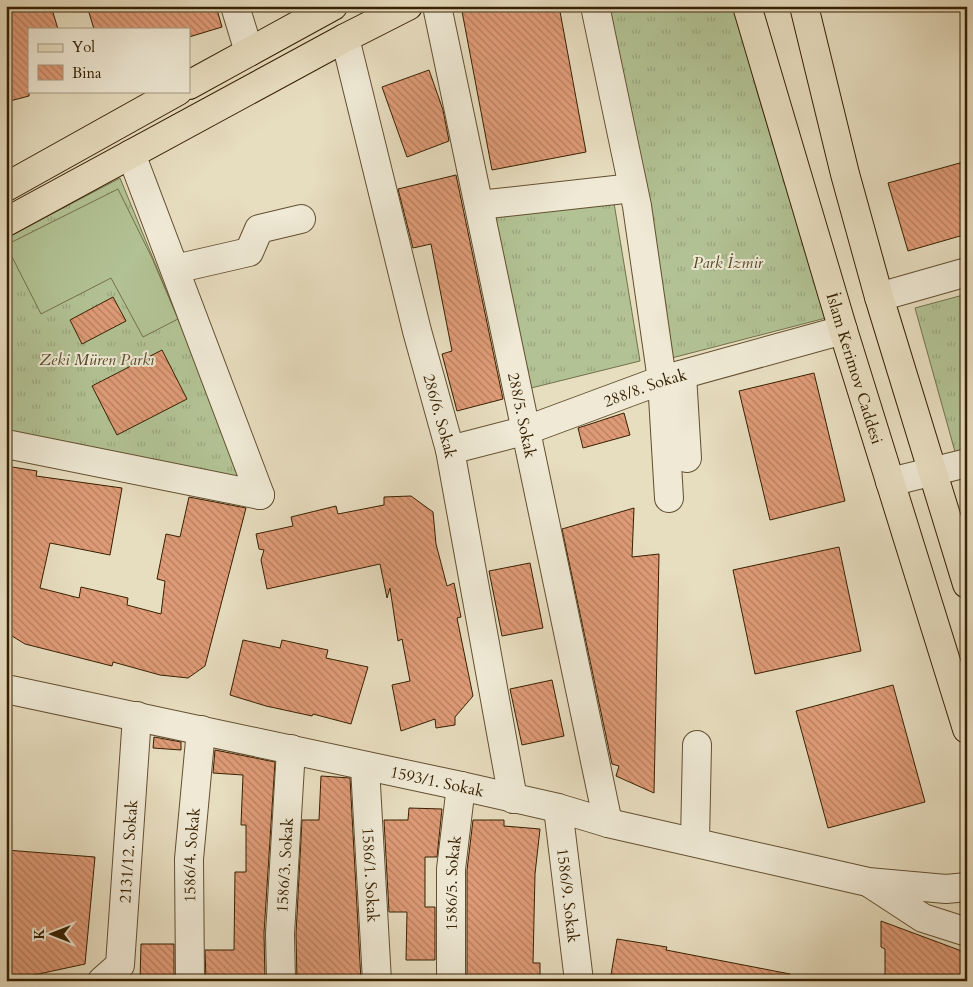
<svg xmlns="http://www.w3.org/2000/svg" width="973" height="987" viewBox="0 0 973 987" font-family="Cardo,serif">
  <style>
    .grass { fill: url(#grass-tufts); stroke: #74714a }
    .garden { fill: #b2c294; stroke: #74714a }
    .building { fill: url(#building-back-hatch); stroke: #372001 }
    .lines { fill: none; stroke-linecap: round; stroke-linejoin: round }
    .minor-casing { stroke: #634f30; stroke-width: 30 }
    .major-casing { stroke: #372001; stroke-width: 30 }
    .minor { stroke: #efe9d5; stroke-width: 28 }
    .major { stroke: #e7ddbf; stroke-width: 28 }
    .labels { text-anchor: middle; stroke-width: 4; stroke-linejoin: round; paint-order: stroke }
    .park-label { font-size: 16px; font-style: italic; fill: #564826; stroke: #efe9d5 }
    .street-label { font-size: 16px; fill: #372001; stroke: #efe9d5 }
  </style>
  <defs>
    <pattern id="grass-tufts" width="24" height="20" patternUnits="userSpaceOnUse" patternTransform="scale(1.25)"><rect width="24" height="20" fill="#b2c294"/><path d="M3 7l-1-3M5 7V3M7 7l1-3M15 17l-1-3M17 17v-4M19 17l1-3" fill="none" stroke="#9aa67e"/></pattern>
    <pattern id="building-back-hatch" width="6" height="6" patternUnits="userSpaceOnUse" patternTransform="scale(1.25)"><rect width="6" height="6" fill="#df9b77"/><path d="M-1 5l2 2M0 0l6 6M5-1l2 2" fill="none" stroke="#b67e5f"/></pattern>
  </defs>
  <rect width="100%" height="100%" fill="#e7ddbf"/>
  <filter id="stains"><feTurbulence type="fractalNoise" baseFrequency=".004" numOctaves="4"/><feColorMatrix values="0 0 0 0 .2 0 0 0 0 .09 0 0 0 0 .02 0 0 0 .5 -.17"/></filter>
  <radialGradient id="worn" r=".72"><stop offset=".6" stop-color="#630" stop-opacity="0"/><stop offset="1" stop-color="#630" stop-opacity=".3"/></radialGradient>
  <path class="grass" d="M607,6H736L756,88L826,318L664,360Z
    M120,178L245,482L6,434V238Z
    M614,203L640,361L523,390L488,218Z
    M967,294V456L957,459L915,308Z"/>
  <path class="garden" d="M118,189L152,258L178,319L143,337L111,278L41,314L6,245Z"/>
  <path class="building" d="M6,6H51L58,29H29V96L6,102Z
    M87,6H216L222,27L189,37V29H94Z
    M461,6H559L586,152L492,170Z
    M429,70L443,110L449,141L407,157L382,87Z
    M967,161V234L908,251L888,183Z
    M456,175L503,399L457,411L442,354L452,351L431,244L413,248L398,189Z
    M113,297L126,321L82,344L70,320Z
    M162,350L187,399L117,435L92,386Z
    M814,373L845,501L770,520L739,391Z
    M624,413L630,435L583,448L578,428Z
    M6,466L37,471L36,476L122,488L110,555L50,543L40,588L79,598L81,587L128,598L127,605L161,614L165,581L157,579L166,534L180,537L189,497L246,508L205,666L188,678L160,675L113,662L112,666L25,644L12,636L6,635Z
    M411,496L433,512L436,544L447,586L454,583L461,617L457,618L473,696L455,717V725L436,728L435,719L401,731L392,685L410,681L402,639L398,641L390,588L387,598L380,564L267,589L261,560L264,550L259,549L256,534L293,526L291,517L336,506L338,514L384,505V497Z
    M634,508L632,557L659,554L654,793L616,776L619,766L612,764L562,529Z
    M839,547L861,651L755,674L733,570Z
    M530,563L543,628L502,636L489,571Z
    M243,640L280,648L282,640L328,650L326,658L368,667L351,724L313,714L312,716L266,706L230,695Z
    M552,680L564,736L522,745L510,689Z
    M893,685L925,802L828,828L796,711Z
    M154,737L181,742V750L153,748Z
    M215,750L275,762L264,933L265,981H206L205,950H234L235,872H246V825H241L243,775L213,773Z
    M321,776L350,778L361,981H297L296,934L302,820H319Z
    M409,808L442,809L437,857H425V907H435V960H406L407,912H389L384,820H408Z
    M473,820H504V826L540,829L535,874L533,963H540V979L467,981V870Z
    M6,850L95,857L85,964L6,981Z
    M881,921L967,953V981H885V949L881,947Z
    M617,939L667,947L666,950L790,974L789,981H648L611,975Z
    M141,944H174V981H140Z"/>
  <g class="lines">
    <defs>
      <g id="minor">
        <path d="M235,6L249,52"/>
        <path id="s1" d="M437,6L608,823"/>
        <path d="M595,6L637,206L662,380L669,498"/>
        <path id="s2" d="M345,38L417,331L450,450L513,799"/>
        <path d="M131,154L260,495"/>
        <path d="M479,205L633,188"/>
        <path d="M175,269L249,252L259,229L301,219"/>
        <path d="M879,297L967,272"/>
        <path d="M682,375L687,458"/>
        <path d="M6,444L260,495"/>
        <path id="s3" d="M450,450L527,430L662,380L843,330"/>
        <path d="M890,482L967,463"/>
        <path id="s4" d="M6,689L461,786L558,808L608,823L868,882L946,889L967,887"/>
        <path id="s5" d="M365,767L377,981"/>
        <path id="s6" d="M558,808L579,981"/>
        <path d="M695,842L697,745"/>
        <path d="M871,884L923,918L967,932"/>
        <path id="s7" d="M102,981L120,965L137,716"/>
        <path id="s8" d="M190,981L189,859L201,730"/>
        <path id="s9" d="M281,981L280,934L291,749"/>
        <path id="s10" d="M451,981V869L461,786"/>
      </g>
      <g id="major">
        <path id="s11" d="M747,6L843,330L967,729"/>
        <path d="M804,6L845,174L879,297L967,584"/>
        <path d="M189,85L333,6"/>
        <path d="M6,187L178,91"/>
        <path d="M6,222L345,38L408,6"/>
      </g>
    </defs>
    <use href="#minor" class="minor-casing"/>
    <use href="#major" class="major-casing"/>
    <use href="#minor" class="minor"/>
    <use href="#major" class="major"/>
  </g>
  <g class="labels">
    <g class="park-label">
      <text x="728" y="268">Park İzmir</text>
      <text x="97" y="365">Zeki Müren Parkı</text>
    </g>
    <g class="street-label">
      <text dy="6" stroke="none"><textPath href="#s11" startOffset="378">İslam Kerimov Caddesi</textPath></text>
      <text dy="6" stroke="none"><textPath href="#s3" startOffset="205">288/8. Sokak</textPath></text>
      <text dy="6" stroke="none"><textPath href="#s1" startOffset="418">288/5. Sokak</textPath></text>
      <text dy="6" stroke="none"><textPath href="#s2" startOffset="390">286/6. Sokak</textPath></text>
      <text dy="6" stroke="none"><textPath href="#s4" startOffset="441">1593/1. Sokak</textPath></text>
      <text dy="6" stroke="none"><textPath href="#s7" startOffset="138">2131/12. Sokak</textPath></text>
      <text dy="6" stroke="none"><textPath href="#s8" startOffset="126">1586/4. Sokak</textPath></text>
      <text dy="6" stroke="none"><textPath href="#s9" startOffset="116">1586/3. Sokak</textPath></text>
      <text dy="6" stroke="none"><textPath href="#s5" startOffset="108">1586/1. Sokak</textPath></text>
      <text dy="6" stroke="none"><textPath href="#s10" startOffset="98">1586/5. Sokak</textPath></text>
      <text dy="6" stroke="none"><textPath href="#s6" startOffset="88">1586/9. Sokak</textPath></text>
    </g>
  </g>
  <rect width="973" height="987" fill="none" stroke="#e7ddbf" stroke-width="25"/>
  <rect x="8" y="8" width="958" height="972" fill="none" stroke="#372001" stroke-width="2.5"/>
  <rect x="12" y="12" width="948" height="962" fill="none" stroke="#372001"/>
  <rect x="28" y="28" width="162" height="65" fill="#efe9d5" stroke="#a59980"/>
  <rect x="38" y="44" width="25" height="8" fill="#e7ddbf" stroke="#a59980"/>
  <text x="72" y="52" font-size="15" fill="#372001">Yol</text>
  <rect x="38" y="65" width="25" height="15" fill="url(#building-back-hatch)" stroke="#a59980"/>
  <text x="72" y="78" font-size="15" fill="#372001">Bina</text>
  <g transform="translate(52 934) rotate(270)" stroke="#efe9d5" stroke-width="4" paint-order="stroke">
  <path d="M0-4L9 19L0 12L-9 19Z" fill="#372001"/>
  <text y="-8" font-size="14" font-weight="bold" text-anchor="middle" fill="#372001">K</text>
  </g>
  <rect width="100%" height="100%" filter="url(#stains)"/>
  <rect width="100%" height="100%" fill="url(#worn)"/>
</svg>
